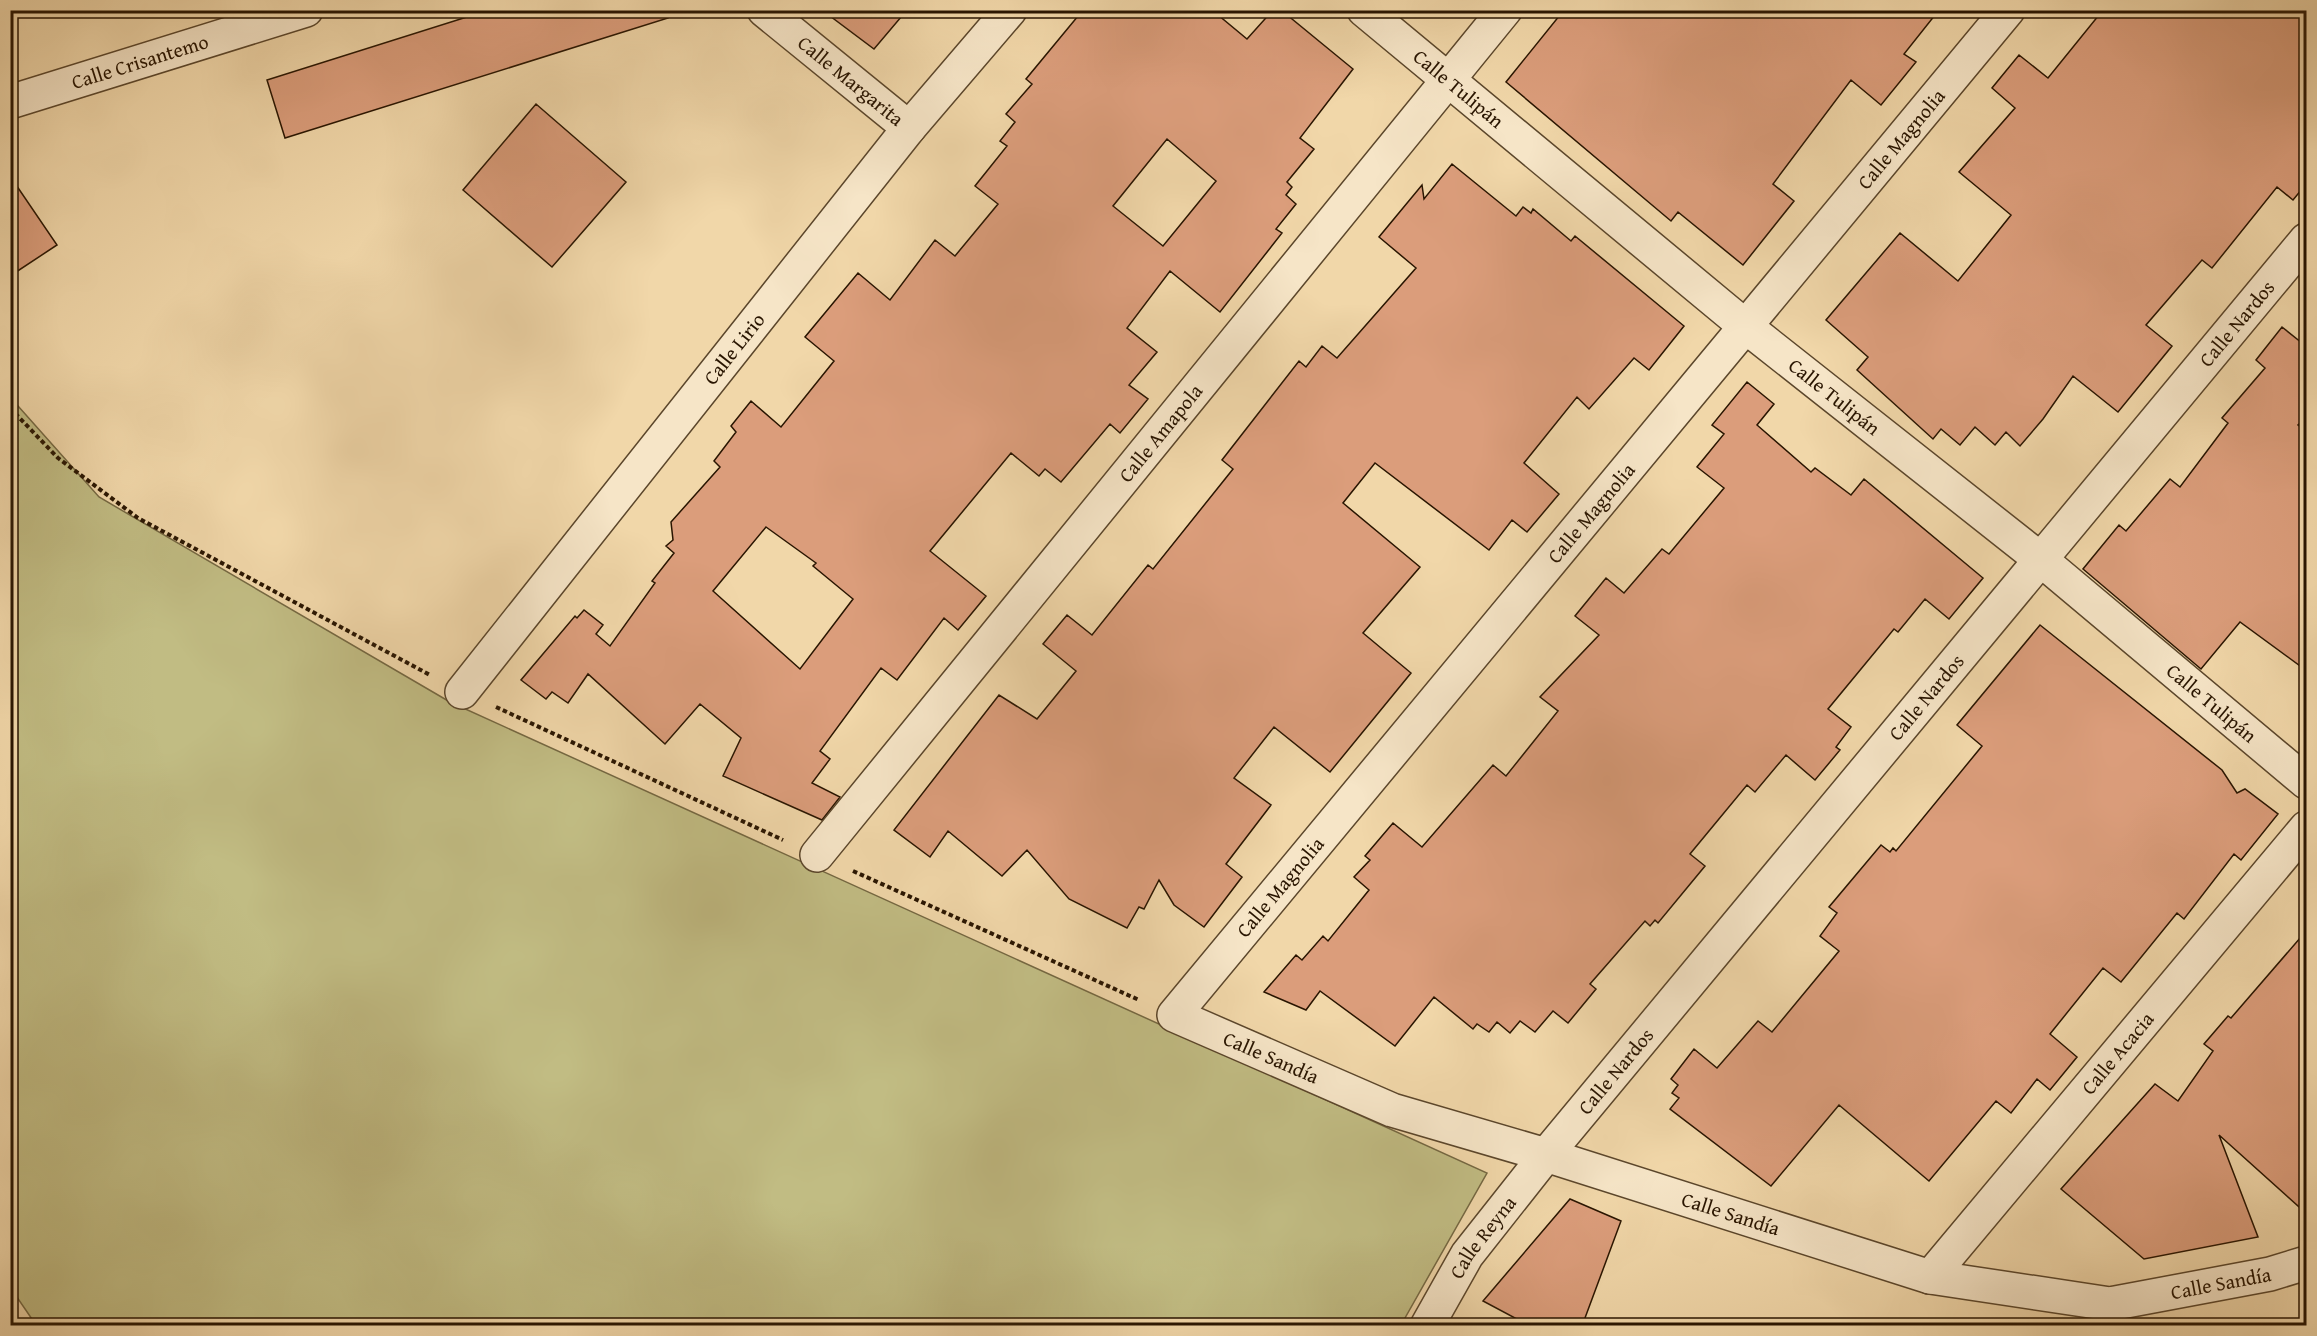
<svg xmlns="http://www.w3.org/2000/svg" width="2317" height="1336" viewBox="0 0 2317 1336" font-family="'Gentium Book Plus',serif">
  <style>
    .green { fill: #c1bc83; stroke: #756842; stroke-width: 1.5 }
    .building { fill: #db9d7b; stroke: #291501; stroke-width: 1.5; fill-rule: evenodd }
    .lines { fill: none; stroke-linecap: round; stroke-linejoin: round }
    .minor-casing { stroke: #5b462b; stroke-width: 36 }
    .path { stroke: #291501; stroke-width: 4; stroke-dasharray: 4.5 3; stroke-linecap: butt }
    .minor { stroke: #f6e5c7; stroke-width: 33 }
    .labels { text-anchor: middle; stroke-width: 5; stroke-linejoin: round; paint-order: stroke }
    .street-label { font-size: 20px; fill: #291501; stroke: #f6e5c7 }
  </style>
  <rect width="100%" height="100%" fill="#f1d7a9"/>
  <filter id="stains"><feTurbulence type="fractalNoise" baseFrequency=".00333" numOctaves="4"/><feColorMatrix values="0 0 0 0 .2 0 0 0 0 .09 0 0 0 0 .02 0 0 0 .5 -.17"/></filter>
  <radialGradient id="worn" r=".72"><stop offset=".6" stop-color="#630" stop-opacity="0"/><stop offset="1" stop-color="#630" stop-opacity=".3"/></radialGradient>
  <path class="green" d="M10,397L99,497L450,702L1487,1173L1401,1325H36L10,1287Z"/>
  <path class="building" d="M489,10H667L668,18L285,138L267,80Z
    M822,10H907L874,49Z
    M1083,10H1212L1247,39L1273,10H1281L1353,69L1300,138L1314,149L1287,182L1292,187L1286,195L1296,204L1276,229L1282,233L1220,312L1170,271L1127,328L1157,352L1129,385L1148,399L1120,433L1110,424L1061,482L1045,469L1039,476L1011,453L930,551L986,596L958,630L944,618L897,680L881,668L820,751L830,759L812,783L840,797L822,820L723,776L741,738L700,704L665,744L588,674L568,703L552,692L546,699L521,680L575,616L577,618L584,610L603,625L596,634L610,646L655,583L652,581L674,553L666,546L673,540L671,522L720,467L714,461L736,432L731,426L751,401L781,427L834,361L805,337L858,273L890,300L935,240L955,256L998,204L975,186L1007,146L1000,141L1015,122L1006,114L1032,84L1026,79ZM1167,139L1216,181L1163,246L1113,206ZM766,527L816,563L813,566L853,599L800,669L713,591Z
    M1564,10H1939L1904,54L1916,62L1881,105L1851,80L1773,184L1794,201L1743,265L1678,212L1671,221L1506,82Z
    M2103,10H2307V183L2293,200L2277,187L2212,268L2202,260L2146,325L2172,346L2118,412L2073,376L2043,419L2020,446L2006,432L1995,445L1975,427L1960,445L1941,429L1933,439L1857,370L1868,357L1826,320L1900,233L1958,281L2011,215L1959,172L2015,108L1992,88L2019,55L2048,78Z
    M536,104L626,182L552,267L463,190Z
    M1452,164L1516,216L1523,207L1531,213L1533,209L1571,241L1575,236L1684,326L1649,370L1634,358L1589,409L1577,397L1524,463L1559,494L1527,532L1512,520L1489,550L1375,463L1343,503L1420,567L1363,633L1411,673L1330,772L1274,727L1234,778L1271,805L1226,864L1242,877L1204,927L1174,905L1159,880L1144,909L1139,907L1127,928L1069,899L1027,850L1002,876L948,831L930,857L894,830L999,695L1037,719L1076,671L1043,644L1067,615L1092,635L1148,565L1153,569L1233,469L1222,460L1299,361L1306,367L1322,346L1337,358L1416,268L1379,237L1422,185L1424,199Z
    M10,176L57,245L10,276Z
    M2282,327L2307,347V417L2298,425L2307,432V671L2240,622L2201,669L2083,569L2119,525L2126,531L2170,479L2180,487L2228,423L2222,418L2265,368L2256,360Z
    M1747,382L1774,404L1757,425L1811,472L1815,468L1851,495L1864,479L1983,578L1949,619L1925,599L1898,632L1894,629L1828,709L1851,727L1836,747L1840,750L1815,780L1786,755L1755,792L1747,785L1690,854L1705,866L1658,923L1655,920L1650,926L1645,921L1590,984L1596,989L1568,1023L1553,1011L1535,1032L1520,1021L1510,1033L1497,1022L1489,1032L1477,1024L1473,1029L1434,997L1395,1046L1320,991L1306,1010L1264,992L1296,955L1302,960L1323,936L1328,941L1369,890L1354,877L1370,860L1365,856L1393,823L1422,847L1493,765L1506,776L1558,711L1540,697L1599,635L1575,616L1606,578L1624,593L1662,549L1669,554L1724,488L1697,467L1724,434L1712,425Z
    M2040,625L2222,770L2237,793L2245,789L2278,814L2241,860L2234,854L2184,919L2177,913L2121,982L2103,968L2050,1034L2077,1057L2050,1090L2037,1079L2011,1113L1996,1101L1929,1181L1839,1105L1771,1186L1670,1109L1679,1098L1672,1093L1678,1085L1671,1079L1694,1049L1717,1068L1758,1021L1772,1032L1839,951L1820,936L1837,913L1829,907L1881,845L1890,852L1893,848L1896,851L1982,746L1957,725Z
    M2307,930V1214L2219,1135L2258,1237L2144,1259L2061,1189L2155,1084L2178,1101L2213,1051L2204,1044L2228,1016L2231,1018Z
    M1570,1199L1621,1221L1582,1326H1530L1483,1301Z"/>
  <g class="lines">
    <defs>
      <g id="minor">
        <path id="s1" d="M764,10L909,128"/>
        <path id="s2" d="M1364,10L1745,326L2040,559L2306,782"/>
        <path id="s3" d="M2008,10L1174,1015L1392,1110L1546,1155L1930,1277L2110,1304L2270,1274L2306,1263"/>
        <path id="s4" d="M10,102L306,10"/>
        <path id="s5" d="M462,692L909,128L1010,10"/>
        <path id="s6" d="M817,855L1505,10"/>
        <path id="s7" d="M1930,1277L2306,828"/>
        <path id="s8" d="M1427,1326L1467,1255L1546,1155L2306,240"/>
      </g>
    </defs>
    <use href="#minor" class="minor-casing"/>
    <path class="path" d="M10,408L58,458L138,518L430,675
      M496,707L783,840
      M853,871L1139,1000"/>
    <use href="#minor" class="minor"/>
  </g>
  <g class="labels">
    <g class="street-label">
      <text dy="7" stroke="none"><textPath href="#s4" startOffset="136">Calle Crisantemo</textPath></text>
      <text dy="7" stroke="none"><textPath href="#s1" startOffset="112">Calle Margarita</textPath></text>
      <text dy="7" stroke="none"><textPath href="#s2" startOffset="123">Calle Tulipán</textPath></text>
      <text transform="translate(1901 139) rotate(-50)" y="7">Calle Magnolia</text>
      <text dy="7" stroke="none"><textPath href="#s8" startOffset="1290">Calle Nardos</textPath></text>
      <text dy="7" stroke="none"><textPath href="#s5" startOffset="438">Calle Lirio</textPath></text>
      <text dy="7" stroke="none"><textPath href="#s2" startOffset="609">Calle Tulipán</textPath></text>
      <text dy="7" stroke="none"><textPath href="#s6" startOffset="544">Calle Amapola</textPath></text>
      <text transform="translate(1591 513) rotate(-50)" y="7">Calle Magnolia</text>
      <text dy="7" stroke="none"><textPath href="#s8" startOffset="804">Calle Nardos</textPath></text>
      <text dy="7" stroke="none"><textPath href="#s2" startOffset="1095">Calle Tulipán</textPath></text>
      <text transform="translate(1280 887) rotate(-50)" y="7">Calle Magnolia</text>
      <text dy="7" stroke="none"><textPath href="#s7" startOffset="292">Calle Acacia</textPath></text>
      <text dy="7" stroke="none"><textPath href="#s3" startOffset="1412">Calle Sandía</textPath></text>
      <text dy="7" stroke="none"><textPath href="#s8" startOffset="318">Calle Nardos</textPath></text>
      <text dy="7" stroke="none"><textPath href="#s3" startOffset="1898">Calle Sandía</textPath></text>
      <text dy="7" stroke="none"><textPath href="#s8" startOffset="105">Calle Reyna</textPath></text>
      <text dy="7" stroke="none"><textPath href="#s3" startOffset="2402">Calle Sandía</textPath></text>
    </g>
  </g>
  <rect width="2317" height="1336" fill="none" stroke="#f1d7a9" stroke-width="36"/>
  <rect x="12" y="12" width="2293" height="1312" fill="none" stroke="#291501" stroke-width="3"/>
  <rect x="18" y="18" width="2281" height="1300" fill="none" stroke="#291501" stroke-width="1.5"/>
  <rect width="100%" height="100%" filter="url(#stains)"/>
  <rect width="100%" height="100%" fill="url(#worn)"/>
</svg>
